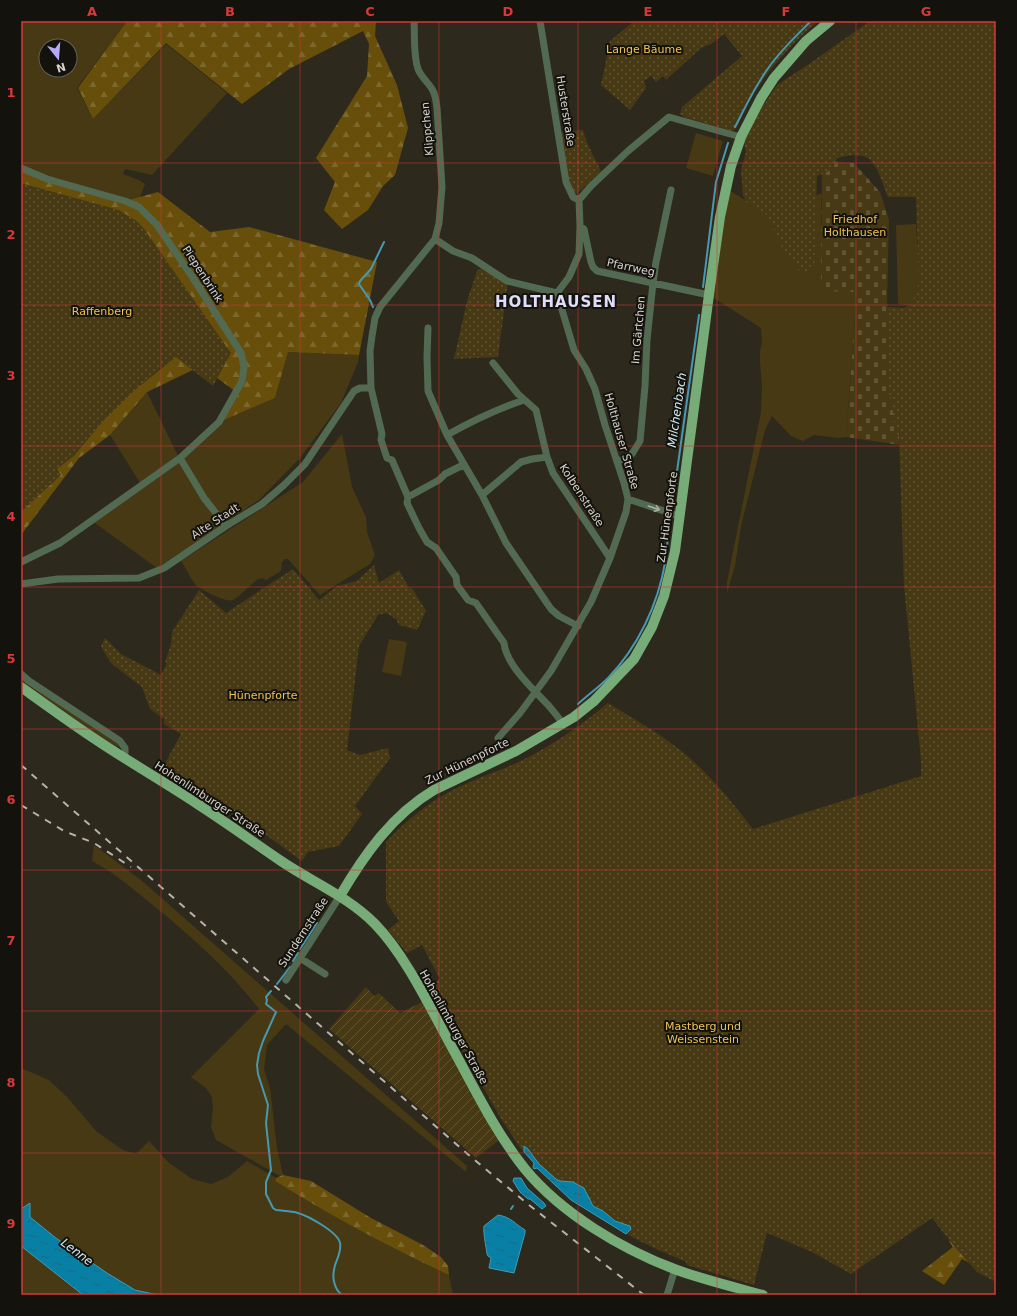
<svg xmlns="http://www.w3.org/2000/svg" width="1017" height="1316" viewBox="0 0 1017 1316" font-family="'DejaVu Sans',sans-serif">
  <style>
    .grass { fill: #473914; fill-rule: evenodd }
    .forest { fill: url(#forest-firs) }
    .cemetery { fill: url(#cemetery-stones) }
    .park { fill: url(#park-dots) }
    .garden { fill: url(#garden-furrows) }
    .water { fill: url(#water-ripples); stroke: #4699b0 }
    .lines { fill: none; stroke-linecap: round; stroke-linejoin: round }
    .stream { stroke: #4699b0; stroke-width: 2 }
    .minor { stroke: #526a52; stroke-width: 7 }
    .primary { stroke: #77ab78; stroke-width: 10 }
    .rail { stroke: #b6b3aa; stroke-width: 2; stroke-dasharray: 7 7; stroke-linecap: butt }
    .oneway { stroke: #a8aea1 }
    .grid { fill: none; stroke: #d63938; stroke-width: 1; stroke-opacity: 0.55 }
    .labels { text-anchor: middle; stroke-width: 4; stroke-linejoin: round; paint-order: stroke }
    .park-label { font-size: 11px; fill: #eec252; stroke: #14120d }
    .street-label { font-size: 11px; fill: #d6d3cb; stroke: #14120d }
    .water-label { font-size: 12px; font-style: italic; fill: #d1e7f1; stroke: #14120d }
    .district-label { font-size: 15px; font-weight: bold; letter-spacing: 1px; fill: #e0ddfa; stroke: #14120d }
    .neatline { fill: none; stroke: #d63938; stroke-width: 1.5 }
    .grid-label { font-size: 13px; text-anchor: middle; font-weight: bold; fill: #d63938 }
  </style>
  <defs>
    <pattern id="forest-firs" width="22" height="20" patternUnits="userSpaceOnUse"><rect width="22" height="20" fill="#674f0b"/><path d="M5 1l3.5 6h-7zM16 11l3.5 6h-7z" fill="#7c672d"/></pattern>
    <pattern id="cemetery-stones" width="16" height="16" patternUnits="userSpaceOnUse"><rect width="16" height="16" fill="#473914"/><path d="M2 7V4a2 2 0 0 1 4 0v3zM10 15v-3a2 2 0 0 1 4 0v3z" fill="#615535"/></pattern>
    <pattern id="park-dots" width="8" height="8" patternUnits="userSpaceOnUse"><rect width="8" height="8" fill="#473914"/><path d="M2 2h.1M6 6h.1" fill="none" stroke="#615535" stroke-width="1.8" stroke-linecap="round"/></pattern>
    <pattern id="garden-furrows" width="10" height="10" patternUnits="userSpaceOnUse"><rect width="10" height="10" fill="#473914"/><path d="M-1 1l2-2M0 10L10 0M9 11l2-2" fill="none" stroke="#615535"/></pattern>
    <pattern id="water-ripples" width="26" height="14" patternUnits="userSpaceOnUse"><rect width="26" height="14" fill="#0880a5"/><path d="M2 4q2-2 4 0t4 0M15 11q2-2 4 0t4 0" fill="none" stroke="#1c6981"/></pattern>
  </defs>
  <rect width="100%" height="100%" fill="#2e291d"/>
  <path class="grass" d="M21,21H127L77,88L93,119L166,44L227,93L152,175L125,169L123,174L139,180L145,184L140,197L125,201L21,168ZM46,46H70V70H46Z
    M696,133L723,141L713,176L686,168Z
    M726,189L739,196L747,202L808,200L821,193V228L857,292L846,437L838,438L814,435L803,441L791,436L772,416L765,430L741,526L735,566L727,593V582L761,412L762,386L760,363V351L762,342L761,328L709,295Z
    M916,224L921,291L915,306L898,304L896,225Z
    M288,352L359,355L358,362L341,403L300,458L259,500L157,568L92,521L142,486L110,435L147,392L179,458L219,422L275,398Z
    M342,434L352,487L366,517L367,532L375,555L370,564L320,595L288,559H285L282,562L281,571L266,580C264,579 262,578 260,579C255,579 240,597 233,600C227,603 201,590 196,585C190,578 186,568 181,561L303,482Z
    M389,639L407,642L401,676L382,672Z
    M21,679L112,740L115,741L120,746L118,747L97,735L21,681Z
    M94,845L141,880L467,1166L466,1172L286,1024L267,1045L264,1069L270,1088L277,1148L283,1175L280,1176L216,1140L211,1127L213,1109L212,1097L206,1088L191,1077L259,1009C229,970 192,937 154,906C134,890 115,873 92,861Z
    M21,1068L49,1080L68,1098L97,1132L123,1150L136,1154L149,1141L168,1162L192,1179L211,1184L228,1177L247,1161L276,1178L275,1181C331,1216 389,1247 449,1275L453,1295H158L135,1290L107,1273L70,1248L30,1217V1203L21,1209Z
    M21,1246L83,1295H21Z"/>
  <path class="forest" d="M127,21H376L375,36L397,85L408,128L395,175L383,186L368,210L342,229L324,210L335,182L316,158L367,76L369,44L363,31L289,69L242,104L166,43L93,119L78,88Z
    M21,167L125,201L158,192L210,232L249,227L377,262L359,355L288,352L275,398L219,422L236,392L201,366L147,392L110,435L79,458L21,535Z
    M283,1175L311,1181L371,1218L423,1245L441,1257L448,1266L449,1275C389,1247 331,1216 275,1181L276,1178Z
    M996,1209V1277L962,1259L944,1285L922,1271L953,1247L949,1241Z"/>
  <path class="cemetery" d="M822,160L854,163L880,192L889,220L887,300L900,445L846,437L857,292L821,291Z"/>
  <path class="park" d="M634,21H818C792,44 769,68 751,98C745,108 741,119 736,129L732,131L684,117L680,114L682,107L742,56L724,34L711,44L701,48L666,80L663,76L656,82L651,76L644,81L646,88L630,110L601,85L610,41Z
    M870,21H996V1282L977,1272L953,1245L932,1218L851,1274L812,1252L767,1233L754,1285L687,1265L686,1262L652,1247L630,1236L570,1198L521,1149L500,1117L437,1006L428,987L440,979L422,945L407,953L388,930L399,921L386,902V842C406,821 427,803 453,790C480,776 510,768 536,753C562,739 586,721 608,703C632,718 658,732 680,750C707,771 732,802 753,829L921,776V760L904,586L899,437L896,432L887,377L888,307L904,308L911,304L914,299L919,283L916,197H888C884,187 877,164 868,158C859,153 845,156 837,158C835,169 826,173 817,176L814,269L800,273L790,257L783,255L782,247L774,229L766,214L746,202L743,196L741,170L746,152L744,142L761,109L777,85L812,62Z
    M583,130L587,143L601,171L577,194L572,190L567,178L561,132Z
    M21,183L119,210L138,222L145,230L231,353L213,386L176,357L135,390L104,420L74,456L57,469L61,475L21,512Z
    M481,268L508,281L498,357L454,359L467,301L477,271Z
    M374,565L379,583L399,570L409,588H412L426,611L417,630L399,625L396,619L386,613L378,615L359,646L347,750L360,755L388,748L390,758L355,806L362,814L339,846L308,852L302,861L255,827L248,824L162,769L181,734L164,724V719L150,709L142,687L112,664L107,657L101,646L105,638L121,654L161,675L167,663L165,662L171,644L172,632L199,590L226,613L293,569L319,600L337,586L357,581Z"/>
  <path class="garden" d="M366,987L374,996L379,993L400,1013L426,1000L502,1138L476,1158L329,1029Z"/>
  <path class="water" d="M524,1146L528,1149L539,1164L556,1179L560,1181L573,1182L584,1188L593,1206L603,1211L615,1221L630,1226L631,1229L626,1234L571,1200L537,1168L534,1169L533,1167L534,1163L524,1152Z
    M514,1178H521L527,1188L544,1203L546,1206L542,1209L530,1199H528L520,1192L513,1181Z
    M30,1203V1217L56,1238L107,1273L135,1290L158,1295H83L21,1246V1209Z
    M498,1215C511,1217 515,1224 525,1230V1233L514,1273L489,1268L491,1258L488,1256L487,1254C486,1246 483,1233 484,1226Z"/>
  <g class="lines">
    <path class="stream" d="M735,127C746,106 755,86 769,67C781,50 796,36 811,21
      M703,287L716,182L728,143
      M373,307L370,300L359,284L360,281L371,269L384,242
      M672,507L699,315
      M578,704C588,695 599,687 608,678C638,647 658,604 665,563C667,549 668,534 670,520
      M300,949L317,923
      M293,961L298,953
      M277,984L290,967
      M271,991L266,997L267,1000L266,1004L276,1012L263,1041L259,1053L257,1065L258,1074L268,1105L266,1123L271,1170L266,1182V1194L273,1208L276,1210C283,1211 291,1211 298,1213C308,1216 338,1232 340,1243C342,1253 335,1261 334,1270C332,1279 335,1290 342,1295
      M511,1209L513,1206"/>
    <path class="minor" d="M414,21C415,36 413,54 418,69C421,77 428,82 432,89C436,95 436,102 437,108L442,187L439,223L435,239L380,307L375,318L372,336L370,351L371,388L382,434L381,440L387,458L392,460L408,497L407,503L419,528L427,542L436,548L456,577L457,585L468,600L476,603L504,643C506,665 534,690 549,706C554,712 559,718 563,724
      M540,21L566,182L573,197L579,200
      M21,168L47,179L125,201L139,207L157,225L193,278L241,353L244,367L242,381L219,422L180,458L204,498L226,526
      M579,200L591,186L628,151L669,117L741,137
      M580,226L584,229L591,262L593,267L597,271L709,295
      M435,239L453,251L472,258L507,281L557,293
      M428,328L427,357L428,391L447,435L482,495L521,462L532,459L547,457
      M493,363L518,394L536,410L547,457L553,473L610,558
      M447,435C472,421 497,409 524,400
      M617,462L632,454L640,441L645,386L647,340L653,283L656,262L671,190
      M482,495L506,543L551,609L559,616L578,626
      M408,497L439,480L445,474L463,465
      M628,499L679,516
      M21,562L60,543L180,458
      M21,584L58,579L139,578L164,568L226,526L262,504L284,485L305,464L354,391L360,388H371
      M21,674L29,681L120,741L125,748V753L122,757
      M498,738L520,713L551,671L591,602L610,558L626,512L628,499L624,483L605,425L595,389L586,369L574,350L557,293L569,277L579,254L580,226L579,200
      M300,958L325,974
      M286,980L340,896
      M667,1295L675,1269"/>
    <path class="primary" d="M21,687C46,705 72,724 98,741C131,763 166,783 199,805C227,823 253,842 281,861C312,882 349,897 375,924C407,957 431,1010 454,1051C476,1091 496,1133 525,1169C562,1214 623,1250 677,1270C705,1280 734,1287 763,1295
      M340,896C364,855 392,815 434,790L516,751L574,717L594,701L634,659L652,627L664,596L675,551L710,287L720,217L731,166L741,137L761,98L774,78L806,41L830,21"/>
    <path class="rail" d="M21,765L471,1157L529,1205L644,1295
      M21,805L64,831L94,843L131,867"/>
  </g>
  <defs><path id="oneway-shaft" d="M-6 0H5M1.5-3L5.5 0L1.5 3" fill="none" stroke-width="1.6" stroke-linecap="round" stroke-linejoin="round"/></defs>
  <use class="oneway" href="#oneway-shaft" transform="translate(654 508) rotate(19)"/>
  <path class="grid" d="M161,21V1295M300,21V1295M439,21V1295M578,21V1295M717,21V1295M856,21V1295M21,163H996M21,305H996M21,446H996M21,587H996M21,729H996M21,870H996M21,1011H996M21,1153H996"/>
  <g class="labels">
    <g class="park-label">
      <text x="644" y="53">Lange Bäume</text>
      <text x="855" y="223">Friedhof<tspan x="855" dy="13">Holthausen</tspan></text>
      <text x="102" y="315">Raffenberg</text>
      <text x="263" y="699">Hünenpforte</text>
      <text x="703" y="1030">Mastberg und<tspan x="703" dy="13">Weissenstein</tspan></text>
    </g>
    <g class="street-label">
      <text transform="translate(566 111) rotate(81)" y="4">Husterstraße</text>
      <text transform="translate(427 129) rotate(-95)" y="4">Klippchen</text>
      <text transform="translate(631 267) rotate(12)" y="4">Pfarrweg</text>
      <text transform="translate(203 274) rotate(57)" y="4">Piepenbrink</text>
      <text transform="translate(638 330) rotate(-85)" y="4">Im Gärtchen</text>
      <text transform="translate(622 441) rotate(74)" y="4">Holthauser Straße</text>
      <text transform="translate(582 495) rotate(57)" y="4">Kolbenstraße</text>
      <text transform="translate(667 517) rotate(-82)" y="4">Zur Hünenpforte</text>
      <text transform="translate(215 521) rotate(-33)" y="4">Alte Stadt</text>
      <text transform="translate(467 761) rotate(-26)" y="4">Zur Hünenpforte</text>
      <text transform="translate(210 799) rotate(33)" y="4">Hohenlimburger Straße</text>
      <text transform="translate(303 932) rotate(-57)" y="4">Sundernstraße</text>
      <text transform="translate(454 1027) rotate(61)" y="4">Hohenlimburger Straße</text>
    </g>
    <g class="water-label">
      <text transform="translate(677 410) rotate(-82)" y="4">Milchenbach</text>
      <text transform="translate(77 1252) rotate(37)" y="4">Lenne</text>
    </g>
    <g class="district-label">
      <text x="556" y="307">HOLTHAUSEN</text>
    </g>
  </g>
  <rect width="1017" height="1316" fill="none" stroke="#14120d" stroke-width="44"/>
  <g transform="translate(58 58) rotate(163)"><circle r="19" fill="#14120d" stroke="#625f59"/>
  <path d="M0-3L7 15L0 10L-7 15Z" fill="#b7abf8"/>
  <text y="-6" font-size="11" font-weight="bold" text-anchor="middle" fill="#d6d3cb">N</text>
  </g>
  <rect x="22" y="22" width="973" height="1272" class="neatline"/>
  <g class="grid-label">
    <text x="92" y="16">A</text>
    <text x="230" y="16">B</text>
    <text x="370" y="16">C</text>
    <text x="508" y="16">D</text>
    <text x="648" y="16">E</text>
    <text x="786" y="16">F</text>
    <text x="926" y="16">G</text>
    <text x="11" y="97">1</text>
    <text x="11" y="239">2</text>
    <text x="11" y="380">3</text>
    <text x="11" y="521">4</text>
    <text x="11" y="663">5</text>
    <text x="11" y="804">6</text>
    <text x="11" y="945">7</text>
    <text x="11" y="1087">8</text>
    <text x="11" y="1228">9</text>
  </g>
</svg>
